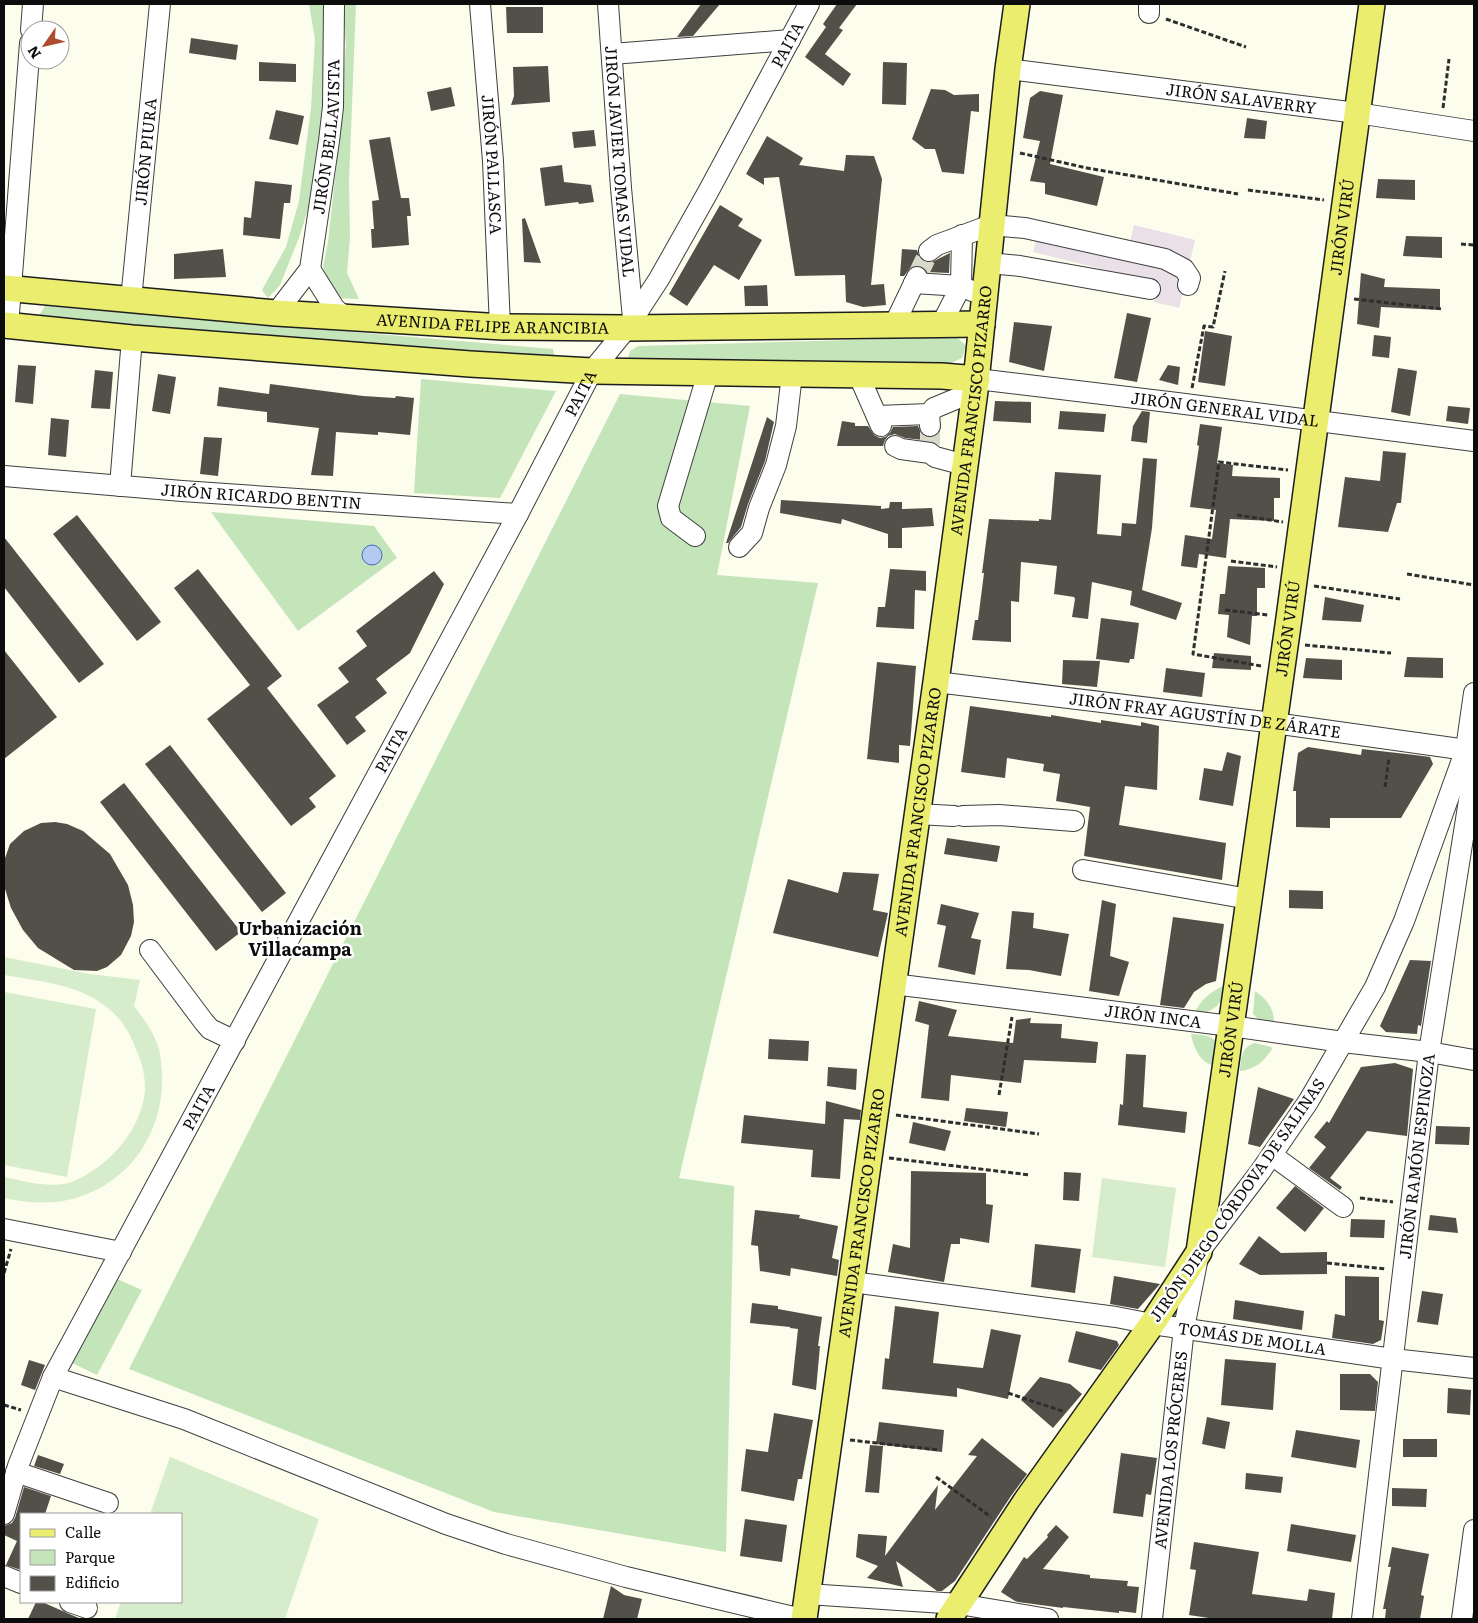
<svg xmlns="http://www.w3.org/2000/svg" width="1478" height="1623" viewBox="0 0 1478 1623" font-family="Literata,serif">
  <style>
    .industrial { fill: #eae0e8 }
    .green { fill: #c4e4b9 }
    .pitch { fill: #d7ecca }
    .water { fill: #b5caf0; stroke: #426dc1 }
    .building { fill: #535049 }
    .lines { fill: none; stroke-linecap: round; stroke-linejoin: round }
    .minor-tunnel { stroke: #d8d9ca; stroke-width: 20; stroke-dasharray: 20 10; stroke-linecap: butt }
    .minor-casing { stroke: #3f3f3f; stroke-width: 22 }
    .major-casing { stroke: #1d1d1d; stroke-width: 28 }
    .path { stroke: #2e2e2e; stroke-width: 3; stroke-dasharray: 5 2.5; stroke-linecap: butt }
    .minor { stroke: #fff; stroke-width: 20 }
    .major { stroke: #eaed6d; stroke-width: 25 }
    .labels { text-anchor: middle; stroke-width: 5; stroke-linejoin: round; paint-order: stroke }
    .street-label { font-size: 16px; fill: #0c0c0c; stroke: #fff }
    .neighbourhood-label { font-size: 18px; font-weight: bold; fill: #0c0c0c; stroke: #fff }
  </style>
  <rect width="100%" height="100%" fill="#fcfdec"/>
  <path class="industrial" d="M1134,225L1195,240L1179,308L1154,302L1159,283L1033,252L1039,228L1128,250Z"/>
  <path class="green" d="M309,4H325L327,115L313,193L300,235L280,285L268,298L262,290L286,247L299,201L311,108L315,40Z
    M342,4H356L349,181L350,237L347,273L359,299L331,298L323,267L328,242L337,160L346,44Z
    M45,306L553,349L554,355L547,359L42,321L39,316Z
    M957,337L966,346L962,358L949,364L627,362L630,351L638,346Z
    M421,379L556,391L500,498L414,493Z
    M620,394L750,406L717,575L818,583L679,1178L734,1186L726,1552L494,1512L129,1369Z
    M211,512L374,526L397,558L298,631Z
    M1226,985C1224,1004 1212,1014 1194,1014C1201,999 1211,991 1226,985Z
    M1255,991C1267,999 1275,1010 1274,1025L1260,1021L1253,1014Z
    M1191,1034C1201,1035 1211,1034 1217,1043L1213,1065C1200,1063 1193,1046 1191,1034Z
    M1255,1043L1271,1047L1272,1049C1265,1061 1254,1070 1240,1071C1241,1059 1241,1047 1255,1043Z
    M115,1278L142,1290L97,1375L72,1363L71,1360Z"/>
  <path class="pitch" d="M4,957L90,974L140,980L134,1006C143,1018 153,1031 158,1046C161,1054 161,1064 162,1072C165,1130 132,1181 76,1198C53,1205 27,1203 4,1198V1177C23,1181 44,1187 64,1184C76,1182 88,1174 98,1167C122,1150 144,1119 145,1088C145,1073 141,1060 135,1047C127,1026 117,1013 98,1001C71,983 35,981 4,975Z
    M4,992L96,1009L67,1177L4,1165Z
    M1102,1178L1176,1188L1165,1267L1092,1257Z
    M170,1457L319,1519L285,1619H115L121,1602H181V1514H150Z"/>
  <path class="water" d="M362 555a10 10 0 1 1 20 0a10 10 0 1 1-20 0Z"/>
  <path class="building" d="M701,4H720L693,36L677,37Z
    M837,4H857L839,28L843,30L825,54L851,74L843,86L805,57L826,27L823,24Z
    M506,7H543V33H507Z
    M191,38L238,45L236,60L189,53Z
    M259,62L296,64V82L259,81Z
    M883,62L907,63L906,105L882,104Z
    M548,66L550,102L511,105L514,96L513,67Z
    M451,87L455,106L431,111L427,92Z
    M931,89L945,90L954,95L979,94V112L971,111L964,174L942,172L935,149H925L912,139Z
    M1040,91L1063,95L1050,164L1104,177L1097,206L1045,194V183L1030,181L1040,141L1023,138L1030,98Z
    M276,110L304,116L298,145L269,139Z
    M1247,118L1267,121L1265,139L1244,138Z
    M594,130L596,146L574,148L572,132Z
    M767,136L803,158L799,165L844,171L846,155L874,156L882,179L871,285L884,284L886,305L863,307L846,302L845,275L795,276L779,177L764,178V185L746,174Z
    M390,137L401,198H409L411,216H407L409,245L372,248L371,229H374L372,201L379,200L369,140Z
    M562,165L564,182L591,185L594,202L579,204L578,202L545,206L540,168Z
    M1378,179L1415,180V200L1376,198Z
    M255,181L292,185L290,203H284L280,239L243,235L244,217L251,218Z
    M720,205L743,219L738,226L762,240L739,280L714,265L687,306L669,294Z
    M525,218L541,263L524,262L522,219Z
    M1406,236L1442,237V258L1403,256Z
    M223,249L226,277L174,279V254Z
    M902,249L917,250L920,258L924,262L930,263L950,253L949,273L927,272L923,267L917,265L910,268L904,276H900Z
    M1361,273L1385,279L1384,287L1440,289V310L1381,307L1379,328L1357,324Z
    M767,285L768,306H745L744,286Z
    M1127,313L1151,318L1137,382L1114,378Z
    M1014,322L1052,326L1044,371L1009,362Z
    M1205,331L1232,336L1225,386L1198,382Z
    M1374,335L1391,337L1389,358L1372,356Z
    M18,365L36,366L33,404L15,402Z
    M1168,365L1180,367L1178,385L1159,380Z
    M1398,368L1417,371L1410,416L1391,412Z
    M95,370L113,372L110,409L91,408Z
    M158,374L176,377L170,414L152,411Z
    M270,384L363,396L395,398L396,396L414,398L410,435L378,432V435L336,432L333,476L311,475L319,428L267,422V412L217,406L219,387L269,394Z
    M995,401L1031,402V423L993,421Z
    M1448,406L1470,408L1468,424L1446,421Z
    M1060,411L1106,414L1104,432L1058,429Z
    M1142,411L1150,412L1147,443L1131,441L1133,426Z
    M767,417L774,422L765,461L748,504L741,527L728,543H726Z
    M51,418L69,420L66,457L48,455Z
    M842,421L855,423V426H868L874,435L880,438L885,437L890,433L893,427L918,426L921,433L925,437L931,438L939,434V445L932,441L905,438L895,434L888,436L885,440L883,446H837Z
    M1200,424L1222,427L1217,463L1233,465L1232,476L1280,478V498H1274V521L1230,519L1226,558L1199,554L1197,568L1181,566L1185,535L1212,539L1216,510L1190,507L1199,446L1197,445Z
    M204,437L222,438L218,476L200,474Z
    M1383,451L1406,453L1401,503H1397L1388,532L1338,527L1345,477L1380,481Z
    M1143,458L1157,459L1152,528L1142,590L1182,603L1176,620L1130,605L1132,591L1092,582L1088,619L1072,617L1075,599L1074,597L1054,594L1057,566L1021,562L1019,602L1011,601V642L972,640L975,620H978L984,573H982L989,519L1039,521V519L1051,520L1055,472L1101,475L1097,534L1121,536L1122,523L1136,524Z
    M781,500L881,506V509L889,508L890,502H902V509L932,508L934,526L902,528V548H888V534L842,519L841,524L780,513Z
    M77,515L161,622L137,641L53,534Z
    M4,537L104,664L79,683L4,587Z
    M1228,566L1265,568V588H1257V616H1252L1250,645L1227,637L1229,615L1218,614L1220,594H1225Z
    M198,569L282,676L267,688L336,776L309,798L316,807L291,826L207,719L250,685L174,588Z
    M890,569L926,571V591L915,590L914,629L876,627L878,607H885Z
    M434,571L444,584L410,653L376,679L387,693L355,717L366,731L347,745L317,705L349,682L338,668L367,646L356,631Z
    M1325,597L1364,605L1361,622L1322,620Z
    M1101,618L1139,623L1134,659H1130L1129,663L1096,659Z
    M4,650L57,717L4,759Z
    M1214,653L1251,656V670L1212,668Z
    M1407,657L1443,658V678L1404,677Z
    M1306,658L1342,660V680L1303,678Z
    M1063,660L1100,661L1097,687L1062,684Z
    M877,662L916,666L910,746L899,745V763L867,759Z
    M1166,668L1205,673L1202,697L1163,692Z
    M970,706L1051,717V715L1101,723V720L1141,726V722L1159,726L1157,790L1125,786L1119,825L1226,843L1222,880L1084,856L1090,807L1056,801L1060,774L1043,771L1044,764L1007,758L1005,778L961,772Z
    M170,745L286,893L262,912L145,764Z
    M1308,747L1361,755L1362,749L1415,755L1430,757L1433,764L1401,818H1330V828L1296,827V791H1293L1298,753Z
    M1227,752L1241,756L1233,806L1199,800L1204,768L1222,771Z
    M124,783L241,932L216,951L100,802Z
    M55,822L67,824L83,831L110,854L128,885L133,905L134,922L131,936L121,955L107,967L97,971L74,970L38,948L23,930L11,908L5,889L4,861L10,844L24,831L41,823Z
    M947,838L1000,846L997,862L944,854Z
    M843,872L879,874L873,910L888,913L878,957L773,933L788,879L838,893Z
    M1289,890L1323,891V909L1289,908Z
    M1102,900L1116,904L1110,956L1129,962L1119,996L1089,991Z
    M941,904L979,913L971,938L981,940L975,975L938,967L946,926L937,924Z
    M1012,911L1034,913L1033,928L1069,934L1061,976L1029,970L1006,969Z
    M1173,917L1224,924L1216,981L1206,984L1194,992L1184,1008L1160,1005Z
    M1410,960L1431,961L1421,1026L1418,1025L1417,1034L1386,1032L1380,1026Z
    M919,1001L957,1010L948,1036L1013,1043L1016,1020L1031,1018L1030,1023L1062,1024L1061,1038L1098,1042L1096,1063L1024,1060L1021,1083L951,1075L949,1101L921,1098L929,1025L915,1021Z
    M769,1039L809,1041L808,1061L768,1059Z
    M1126,1054L1146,1055L1143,1107L1187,1112L1185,1133L1118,1125L1120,1104L1123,1105Z
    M1395,1063L1413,1069L1407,1136L1367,1131L1330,1178L1342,1187L1340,1190L1309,1168L1326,1147L1314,1137L1327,1121L1329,1123L1361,1067Z
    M828,1067L857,1069L856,1090L827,1086Z
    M1258,1087L1294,1099L1260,1147L1248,1144Z
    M826,1101L861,1110L860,1120L844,1119L840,1179L811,1177L813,1150L741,1143L744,1115L825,1124Z
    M966,1108L1008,1112L1006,1127L964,1121Z
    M913,1122L951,1131L945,1151L909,1143Z
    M1436,1126L1470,1127L1469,1145L1435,1144Z
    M911,1171L986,1173V1204L993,1205L989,1243L960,1238V1244H951L944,1282L888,1272L893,1244L910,1248Z
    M1064,1172L1081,1173L1079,1201L1063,1200Z
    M1295,1186L1324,1208L1305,1232L1276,1208Z
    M755,1210L800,1215L799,1218L838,1226L832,1258L839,1260L837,1276L791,1268L790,1276L760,1271L758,1246L751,1245Z
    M1430,1215L1456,1218L1458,1233L1428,1230Z
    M1351,1219L1385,1220L1384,1238L1350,1237Z
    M1259,1236L1281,1253L1327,1252V1274L1260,1275L1239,1264Z
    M1035,1244L1081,1249L1075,1293L1031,1287Z
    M1114,1276L1160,1284L1138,1309L1110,1304Z
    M1345,1276L1379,1277V1320L1384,1321L1381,1340L1373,1344L1332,1338L1335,1314L1345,1316Z
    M1422,1291L1443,1294L1438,1325L1417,1322Z
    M1235,1300L1304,1311L1302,1330L1233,1319Z
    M752,1303L778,1306V1309L822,1317L818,1346H820L816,1390L792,1385L798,1329L790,1328V1327L750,1323Z
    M895,1306L939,1312L933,1363L983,1368L991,1329L1021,1335L1008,1399L957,1388V1397L882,1389L885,1358L889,1359Z
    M1076,1331L1117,1341L1119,1345L1101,1370L1068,1362Z
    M1225,1359L1276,1363L1273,1410L1221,1405Z
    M29,1360L45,1365L35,1390L21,1385Z
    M1340,1374H1370L1378,1382L1375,1411L1340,1410Z
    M1040,1377L1070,1384L1082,1394L1053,1428L1021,1400Z
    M1448,1388L1471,1390L1470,1415L1447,1413Z
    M774,1413L813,1420L802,1479H798L794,1501L741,1491L746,1449L768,1452Z
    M1207,1417L1230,1422L1225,1449L1202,1444Z
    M879,1422L944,1430L942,1452L876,1444Z
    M1296,1430L1360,1440L1356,1468L1291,1457Z
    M982,1438L1027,1474L1011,1496L955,1581L942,1591H937L896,1561L903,1587L867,1578L878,1566L856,1557L858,1534L887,1536L885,1556L938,1485L935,1510L977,1456L968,1455Z
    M1403,1439H1437V1457H1403Z
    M870,1445L883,1446L879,1493L865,1492Z
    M1121,1453L1157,1458L1151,1495L1146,1494L1143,1517L1113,1513Z
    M38,1455L64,1464L60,1474L34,1466Z
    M1246,1473L1283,1477L1281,1493L1245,1489Z
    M24,1487L51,1496L45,1514H21V1570L6,1565L17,1541L4,1535V1526L12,1523L15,1518Z
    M1392,1488L1427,1489L1426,1507L1392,1506Z
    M745,1519L787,1525L782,1562L740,1556Z
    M1291,1524L1356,1535L1351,1562L1287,1551Z
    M1056,1525L1069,1537L1043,1569L1090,1575V1578L1128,1581L1127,1586L1139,1587L1136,1613L1119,1611V1613L1063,1607V1608L1018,1602L1015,1601L1001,1592L1024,1557L1027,1559L1048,1537L1047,1535Z
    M1194,1542L1259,1552L1252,1594L1307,1601L1309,1589L1335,1593L1332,1619H1215L1189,1615L1196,1570L1190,1569Z
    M1392,1547L1429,1554L1421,1595L1424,1596L1420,1619H1385L1386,1609H1383L1391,1567H1388Z
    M611,1586L624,1595L642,1599L637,1619H603Z
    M36,1602H42L81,1619H28Z"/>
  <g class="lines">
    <path class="minor-tunnel" d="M917,277L929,251
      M930,426V445"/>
    <defs>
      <g id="minor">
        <path id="s1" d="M480,4L493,161L500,327"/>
        <path id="s2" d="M608,4L621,188L633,319"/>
        <path d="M1149,13V4"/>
        <path d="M31,30L33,4"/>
        <path d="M612,54L790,40"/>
        <path id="s3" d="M1008,69L1357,113L1474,131"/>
        <path d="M962,235L961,286L972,291"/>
        <path d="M929,251L937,245L991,225L1025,228L1165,259L1184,269L1190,278L1188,285"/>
        <path d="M988,263L1020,266L1150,289"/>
        <path d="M310,269L335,309L348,319"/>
        <path d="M914,283L961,286L941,325"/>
        <path id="s4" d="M131,300L160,4"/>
        <path id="s5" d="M276,313L310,269L329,141L333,107L334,4"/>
        <path d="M894,325L917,277"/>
        <path d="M8,326L30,43"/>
        <path d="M859,376L881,426"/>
        <path id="s6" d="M977,379L1177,403L1474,441"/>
        <path d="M877,416L929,414"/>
        <path d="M930,426L929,414L934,408L975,391"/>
        <path d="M895,446L901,449L930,453L935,457L965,465"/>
        <path id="s7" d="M4,476L182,491L518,514"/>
        <path d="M120,486L132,338"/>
        <path d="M695,536L671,518L668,506L708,373"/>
        <path d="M739,547L752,533L759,508L776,465L786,426L792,374"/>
        <path id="s8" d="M936,682L1274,723L1474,751"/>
        <path d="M917,814L954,816"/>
        <path d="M963,816L999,815L1074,821"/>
        <path d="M1083,870L1249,899"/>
        <path d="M150,950L204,1022L210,1029L235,1041"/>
        <path id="s9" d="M893,984L1231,1026L1343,1042L1429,1052L1474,1060"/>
        <path d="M1272,1155L1343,1207"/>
        <path d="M4,1229L121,1252"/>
        <path id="s10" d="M852,1282L1116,1317L1152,1324L1393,1359L1474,1368"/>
        <path d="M53,1377L184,1419L446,1524L506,1544L626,1577L802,1619"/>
        <path d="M16,1472L108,1503"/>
        <path id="s11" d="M4,1514L18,1466L53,1377L518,514L592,371L627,328L659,279L708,192L809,4"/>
        <path d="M4,1576L21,1583"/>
        <path d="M807,1594L959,1604L1048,1619"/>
        <path d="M70,1602L87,1608"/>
        <path id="s12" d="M1152,1619L1184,1328L1199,1252L1260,1172L1308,1102L1375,987L1404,921L1466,749"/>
        <path id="s13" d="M1362,1619L1429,1052L1470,794L1466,749L1474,693"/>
        <path d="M1462,1619L1474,1530"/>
      </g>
      <g id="major">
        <path id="s14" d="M4,288L276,313L503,327L627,328L982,324"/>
        <path d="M4,325L132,338L470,364L592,371L942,376L977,379"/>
        <path id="s15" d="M804,1619L936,682L975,391L1008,69L1017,4"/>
        <path id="s16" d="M949,1619L1026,1501L1152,1324L1199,1252L1289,618L1372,4"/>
      </g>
    </defs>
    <use href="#minor" class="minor-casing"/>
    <use href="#major" class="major-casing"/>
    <path class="path" d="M1166,19L1246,47
      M1443,108L1449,59
      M1020,153L1087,168L1238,194
      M1248,190L1324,200
      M1461,244L1474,245
      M1354,299L1442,309
      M1192,388L1204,326L1213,327L1225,271
      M1237,515L1283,522
      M1231,561L1277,567
      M1407,574L1474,585
      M1314,586L1400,599
      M1225,610L1268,615
      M1305,645L1391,653
      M1261,666L1193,654L1219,462L1288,470
      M1385,787L1389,758
      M999,1095L1012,1017
      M896,1115L1039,1134
      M889,1158L1030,1175
      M1360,1198L1393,1202
      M1327,1263L1386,1269
      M4,1273L11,1249
      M1008,1393L1065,1412
      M4,1405L21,1410
      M850,1440L939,1450
      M936,1477L991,1517"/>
    <use href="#minor" class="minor"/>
    <use href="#major" class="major"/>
  </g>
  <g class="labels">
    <g class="street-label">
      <text dy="6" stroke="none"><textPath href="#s11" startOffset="1668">PAITA</textPath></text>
      <text dy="6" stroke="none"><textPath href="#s3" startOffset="235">JIRÓN SALAVERRY</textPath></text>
      <text dy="6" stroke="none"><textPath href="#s5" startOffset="189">JIRÓN BELLAVISTA</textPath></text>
      <text dy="6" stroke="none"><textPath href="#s4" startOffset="149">JIRÓN PIURA</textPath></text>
      <text dy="6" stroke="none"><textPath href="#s2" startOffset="158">JIRÓN JAVIER TOMAS VIDAL</textPath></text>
      <text dy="6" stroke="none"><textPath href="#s1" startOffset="161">JIRÓN PALLASCA</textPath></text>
      <text dy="6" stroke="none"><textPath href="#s16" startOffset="1479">JIRÓN VIRÚ</textPath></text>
      <text dy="6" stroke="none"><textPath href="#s14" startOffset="490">AVENIDA FELIPE ARANCIBIA</textPath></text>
      <text dy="6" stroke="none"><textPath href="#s11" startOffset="1262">PAITA</textPath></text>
      <text dy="6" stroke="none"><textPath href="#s6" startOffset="250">JIRÓN GENERAL VIDAL</textPath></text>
      <text dy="6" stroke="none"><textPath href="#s15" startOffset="1220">AVENIDA FRANCISCO PIZARRO</textPath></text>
      <text dy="6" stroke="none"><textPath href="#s7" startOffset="258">JIRÓN RICARDO BENTIN</textPath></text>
      <text dy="6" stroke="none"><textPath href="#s16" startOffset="1074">JIRÓN VIRÚ</textPath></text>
      <text dy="6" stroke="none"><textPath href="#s8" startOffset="271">JIRÓN FRAY AGUSTÍN DE ZÁRATE</textPath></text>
      <text dy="6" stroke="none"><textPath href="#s11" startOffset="858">PAITA</textPath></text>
      <text dy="6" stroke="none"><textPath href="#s15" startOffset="815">AVENIDA FRANCISCO PIZARRO</textPath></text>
      <text dy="6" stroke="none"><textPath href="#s9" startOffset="262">JIRÓN INCA</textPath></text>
      <text dy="6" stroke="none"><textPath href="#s16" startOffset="669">JIRÓN VIRÚ</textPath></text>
      <text dy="6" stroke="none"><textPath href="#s11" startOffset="452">PAITA</textPath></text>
      <text dy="6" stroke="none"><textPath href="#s13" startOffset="466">JIRÓN RAMÓN ESPINOZA</textPath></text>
      <text transform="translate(1237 1200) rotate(-55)" y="6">JIRÓN DIEGO CÓRDOVA DE SALINAS</text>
      <text dy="6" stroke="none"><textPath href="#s15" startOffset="410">AVENIDA FRANCISCO PIZARRO</textPath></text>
      <text dy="6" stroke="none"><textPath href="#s10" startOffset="404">TOMÁS DE MOLLA</textPath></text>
      <text dy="6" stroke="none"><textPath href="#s12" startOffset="170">AVENIDA LOS PRÓCERES</textPath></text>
    </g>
    <g class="neighbourhood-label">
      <text x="300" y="935">Urbanización<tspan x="300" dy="21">Villacampa</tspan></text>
    </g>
  </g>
  <rect width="1478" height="1623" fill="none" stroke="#0c0c0c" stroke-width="10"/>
  <rect x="20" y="1513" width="162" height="90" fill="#ffffff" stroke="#9e9e9e"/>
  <rect x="30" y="1529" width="25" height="8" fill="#eaed6d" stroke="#9e9e9e"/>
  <text x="65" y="1538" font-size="15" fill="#0c0c0c">Calle</text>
  <rect x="30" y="1550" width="25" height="15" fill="#c4e4b9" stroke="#9e9e9e"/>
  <text x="65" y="1563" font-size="15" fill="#0c0c0c">Parque</text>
  <rect x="30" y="1576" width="25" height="15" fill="#535049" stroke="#9e9e9e"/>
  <text x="65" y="1588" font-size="15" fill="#0c0c0c">Edificio</text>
  <g transform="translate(45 45) rotate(236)"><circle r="24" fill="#ffffff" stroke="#9e9e9e"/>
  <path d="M0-4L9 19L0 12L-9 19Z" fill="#af4c30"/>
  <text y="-8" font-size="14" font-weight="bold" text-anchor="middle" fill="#0c0c0c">N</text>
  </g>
</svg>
